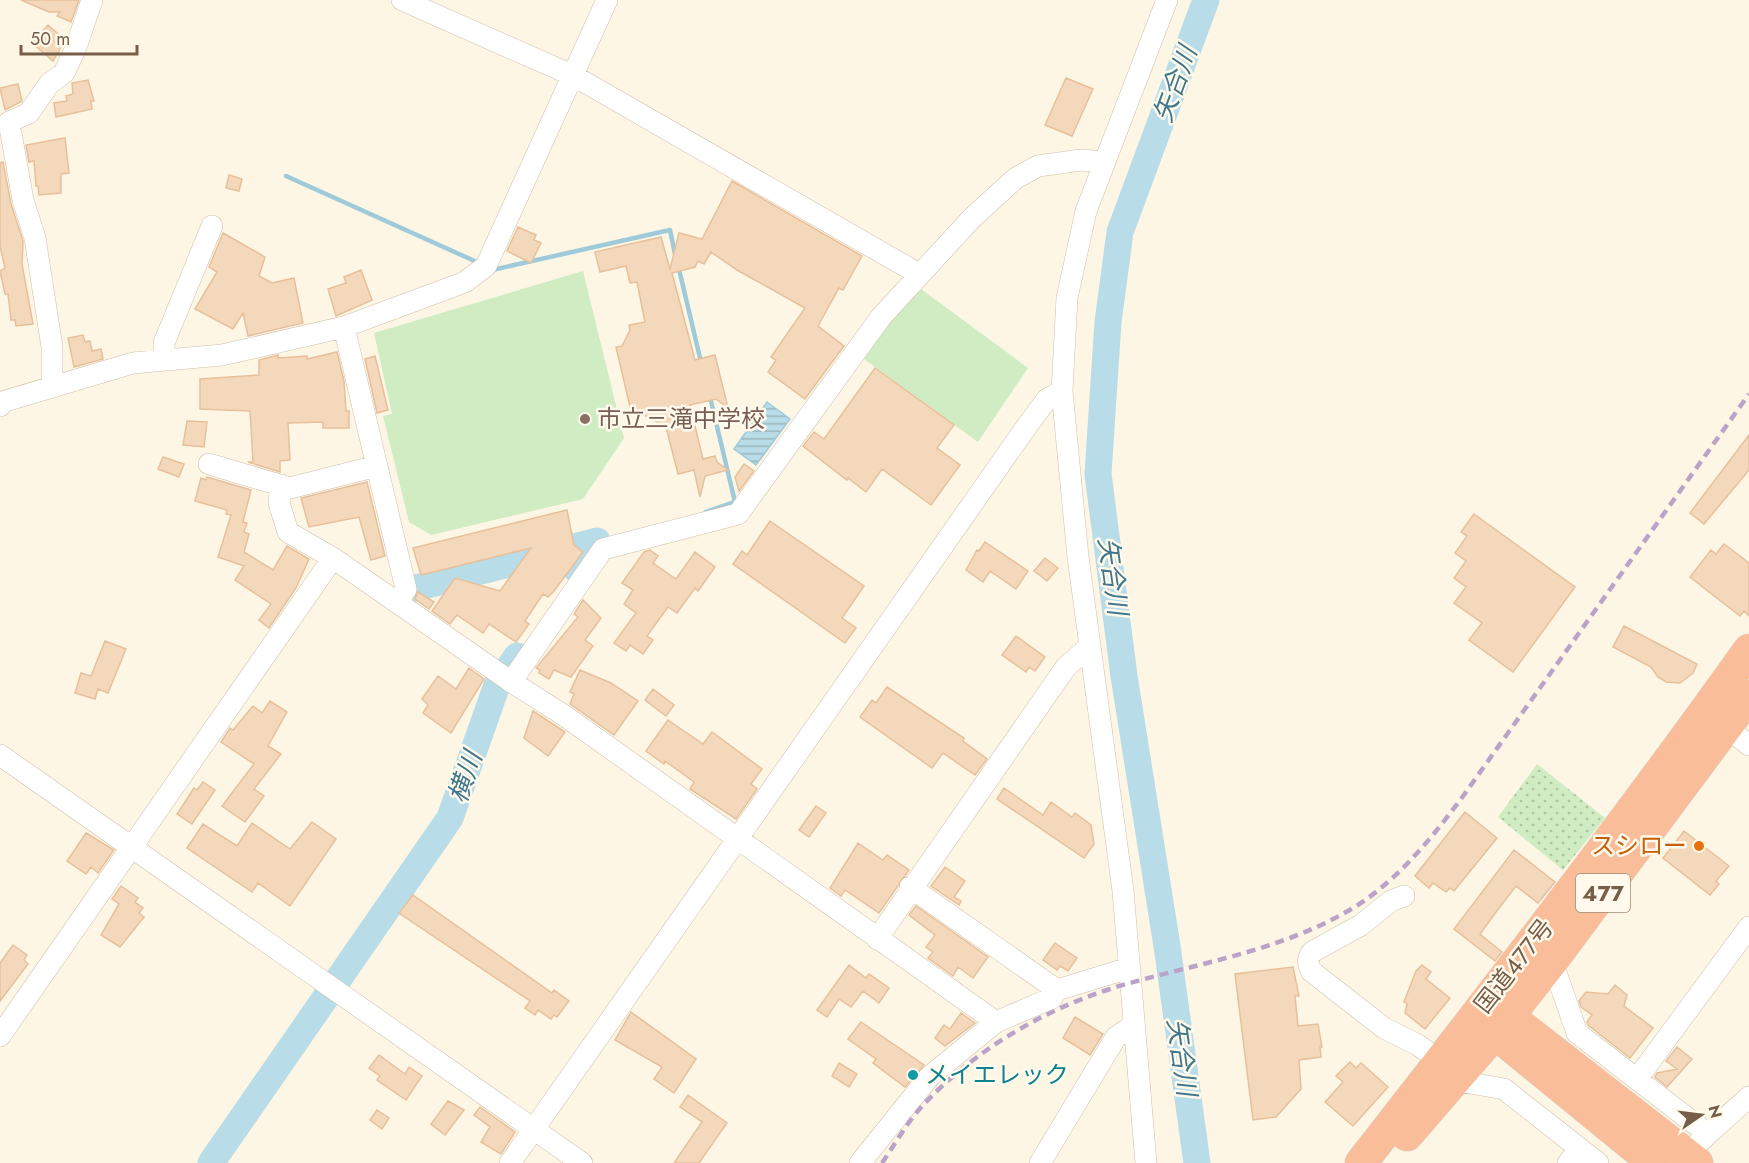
<svg xmlns="http://www.w3.org/2000/svg" width="1749" height="1163" viewBox="0 0 1749 1163" font-family="Jost,'Noto Sans JP',sans-serif">
  <style>
    .grass { fill: url(#grass-dots) }
    .green { fill: #cfecc2 }
    .water { fill: url(#water-rules); stroke: #9ecada; stroke-width: 1.5 }
    .lines { fill: none; stroke-linecap: round; stroke-linejoin: round }
    .stream { stroke: #9ecada; stroke-width: 4.5 }
    .river { stroke: #b8dce8; stroke-width: 27 }
    .building { fill: #f4d8bb; stroke: #e7c09b; stroke-width: 1.5 }
    .minor-casing { stroke: #cfbfab; stroke-width: 22 }
    .highway-casing { stroke: #dcd5d0; stroke-width: 33 }
    .minor { stroke: #fff; stroke-width: 21 }
    .highway { stroke: #fabd99; stroke-width: 32 }
    .rail { stroke: #bba2c8; stroke-width: 4.5; stroke-dasharray: 9 6; stroke-linecap: butt }
    .education-dot { fill: #8d6e63; stroke: #fffaec; stroke-width: 2 }
    .food-dot { fill: #e8710a; stroke: #fffaec; stroke-width: 2 }
    .culture-dot { fill: #0f9aa8; stroke: #fffaec; stroke-width: 2 }
    .labels { text-anchor: middle; stroke-width: 5; stroke-linejoin: round; paint-order: stroke }
    .shield { fill: #fffaec; stroke: #a08d7a; stroke-width: 1.5 }
    .shield-label { font-size: 22px; font-weight: bold; fill: #785e49 }
    .education-label { font-size: 24px; fill: #785e54; stroke: #fffaec; text-anchor: start }
    .food-label { font-size: 24px; fill: #c56008; stroke: #fffaec; text-anchor: end }
    .street-label { font-size: 24px; fill: #785e49; stroke: #fffaec }
    .culture-label { font-size: 24px; fill: #0d838f; stroke: #fffaec; text-anchor: start }
    .water-label { font-size: 26px; font-style: italic; fill: #41778c; stroke: #fffaec }
  </style>
  <defs>
    <pattern id="grass-dots" width="8" height="8" patternUnits="userSpaceOnUse" patternTransform="scale(1.5)"><rect width="8" height="8" fill="#cfecc2"/><path d="M2 2h.1M6 6h.1" fill="none" stroke="#adc2a0" stroke-width="1.8" stroke-linecap="round"/></pattern>
    <pattern id="water-rules" width="6" height="5" patternUnits="userSpaceOnUse" patternTransform="scale(1.5)"><rect width="6" height="5" fill="#b8dce8"/><path d="M0 2.5h6" fill="none" stroke="#9ab6be"/></pattern>
  </defs>
  <rect width="100%" height="100%" fill="#fdf6e5"/>
  <path class="grass" d="M1537,764L1605,818L1563,870L1498,817Z"/>
  <path class="green" d="M583,271L624,438L583,499L431,535L409,522L383,416L392,414L374,333Z
    M921,289L1028,368L978,442L864,359L892,319Z"/>
  <path class="water" d="M767,402L790,419L756,465L734,449Z"/>
  <g class="lines">
    <path class="stream" d="M286,176L479,263
      M678,265L701,362
      M492,270L670,230L675,254
      M706,512L735,502L710,397"/>
    <path class="river" d="M412,589L597,541L577,570
      M211,1163L450,818L497,685L517,656
      M1197,1163L1167,946L1124,676L1098,474L1108,322L1120,232L1206,0"/>
  </g>
  <path class="building" d="M21,0H79L71,22L57,16L60,12H49Z
    M48,25L65,40L53,61L32,43Z
    M1066,78L1093,89L1072,136L1045,125Z
    M88,80L94,101H91L92,109L56,117L54,103L67,101L66,96L73,94L72,83Z
    M18,84L22,101L5,110L0,88Z
    M65,138L69,173L61,174V193L39,195L38,186H36L34,161L29,162L26,145Z
    M3,162L11,204L23,241L22,264L33,324L16,326L15,320H11L8,294H5L0,271L5,268L0,246V163Z
    M229,175L242,179L239,191L226,188Z
    M732,181L862,256L843,290L839,288L818,326L844,346L805,399L768,372L776,360L771,357L805,308L737,270L711,252L704,264L698,261L695,267L672,273L695,360L715,355L728,408L716,399L690,405L703,459L715,456L717,462L728,470L705,476L700,497L694,470L678,474L666,427L630,407L616,347L622,346L630,330L629,325L645,322L637,282L630,283L626,266L600,272L595,252L661,237L670,269L679,233L702,239Z
    M518,227L536,235L534,240L541,243L531,263L507,251Z
    M223,233L265,257L259,276L272,283L294,278L303,323L248,336L243,313L233,329L195,309L217,272L209,267Z
    M361,270L372,300L336,316L328,289L346,283L344,277Z
    M83,335L85,342L90,341L92,351L101,349L103,359L74,367L68,338Z
    M337,352L344,381L346,411H349V428H323V422L288,423L290,460L280,461V472L248,462H253L250,411L200,409V379L259,375V360L278,355V358L307,356V359Z
    M375,356L388,410L377,413L365,359Z
    M875,368L954,425L937,448L960,465L931,505L882,469L866,492L848,478L847,480L803,446L814,432L824,439Z
    M187,421L207,422L204,447L183,445Z
    M1749,435V470L1704,524L1690,513Z
    M163,457L184,464L179,477L158,469Z
    M744,464L754,471L739,491L735,477Z
    M207,477L251,490L243,522L247,523L244,532L249,534L244,552L273,570L287,546L309,559L296,588L269,628L259,620L271,604L235,580L244,566L218,557L231,515L226,514L227,510L195,501L201,478L206,480Z
    M367,482L385,556L371,560L359,517L309,527L301,498Z
    M567,510L574,545L583,552L554,591L548,597L543,594L525,621L529,624L516,642L489,624L483,633L457,615L450,624L432,611L455,578L500,591L531,548L421,575L413,548Z
    M1474,514L1575,587L1513,672L1469,640L1482,623L1454,603L1466,587L1454,578L1466,561L1455,553L1467,536L1461,532Z
    M770,521L864,586L842,618L856,628L845,643L733,564L742,551L747,555Z
    M985,542L1028,571L1016,589L990,571L983,582L966,570L977,550L979,551Z
    M1724,544L1749,563V616L1744,611L1740,616L1690,577L1711,550L1716,554Z
    M650,550L658,556L653,563L676,579L695,552L715,567L698,591L695,588L677,613L668,607L647,636L653,640L643,654L630,645L626,651L614,643L636,613L624,604L633,590L622,583L644,552Z
    M1045,558L1058,568L1047,581L1034,571Z
    M418,592L434,602L429,609L415,599Z
    M583,600L601,618L585,640L593,646L571,677L554,670L549,679L539,673L540,670L536,668L578,617L574,614Z
    M1624,626L1697,664L1693,673L1680,683L1666,682L1658,677L1651,667L1613,647Z
    M1016,636L1045,657L1035,671L1029,667L1026,672L1002,655Z
    M105,641L126,649L108,693L98,689L95,699L75,693L81,673L91,676Z
    M469,668L484,679L451,733L423,713L428,705L422,699L438,676L456,689Z
    M580,670L611,683L638,701L614,735L570,704L574,694L570,692Z
    M887,687L964,738L963,741L987,759L975,775L943,753L932,768L860,717L872,700L876,703Z
    M653,689L674,705L666,716L645,700Z
    M270,701L287,712L268,746L281,754L254,789L264,796L245,822L222,806L254,764L221,742L230,728L233,730L253,706L262,713Z
    M533,711L565,732L548,756L524,738Z
    M668,720L703,744L712,732L762,769L751,784L757,789L736,819L690,789L694,782L665,761L664,764L646,751Z
    M203,782L215,790L192,824L177,814L194,788L197,790Z
    M1004,788L1043,815L1051,802L1072,817L1075,813L1091,825L1094,844L1084,858L997,799Z
    M816,806L826,813L809,837L799,830Z
    M1465,812L1497,838L1454,891L1450,888L1446,892L1433,883L1429,888L1415,876Z
    M312,822L336,839L290,906L258,883L252,892L187,848L203,824L237,846L252,823L290,849Z
    M1684,831L1729,866L1716,881L1719,884L1710,895L1663,858Z
    M86,833L114,850L98,873L91,867L86,874L67,861Z
    M858,843L883,860L887,855L909,870L879,913L845,890L841,896L830,888Z
    M1514,850L1555,882L1538,903L1516,886L1496,912L1480,934L1502,952L1495,961L1454,929Z
    M945,867L965,881L954,897L961,901L959,905L931,886Z
    M121,886L138,898L135,902L143,908L139,913L144,917L120,947L101,935L119,904L112,899Z
    M413,895L552,993L554,990L569,1001L557,1017L554,1015L551,1019L538,1010L535,1015L525,1008L530,1001L399,913Z
    M916,906L988,957L973,978L958,967L953,976L928,958L933,952L926,947L935,935L909,915Z
    M1055,943L1077,958L1068,971L1060,966L1057,970L1043,960Z
    M13,945L27,955L24,960L28,964L0,1001V963Z
    M849,965L866,978L869,974L889,988L879,1003L863,991L851,1007L839,999L827,1017L817,1010Z
    M1422,965L1431,972L1426,979L1450,998L1425,1029L1405,1013L1407,1004L1404,1002L1416,971Z
    M1293,967L1299,996H1295L1298,1026L1318,1024L1322,1047H1320L1321,1057L1299,1060L1301,1089L1276,1117L1253,1120L1235,974Z
    M1615,985L1627,995L1624,1006L1653,1028L1630,1058L1588,1025L1587,1022L1592,1015L1581,1007L1579,1001L1586,992L1608,994Z
    M631,1012L696,1059L674,1093L654,1079L662,1067L615,1040Z
    M961,1013L975,1023L945,1046L935,1038L944,1025L950,1029Z
    M1075,1017L1103,1034L1090,1055L1063,1038Z
    M861,1022L924,1065L905,1087L873,1063L876,1059L848,1039Z
    M1677,1047L1692,1059L1667,1087L1655,1077L1657,1073L1677,1069L1666,1061Z
    M379,1055L405,1074L409,1067L422,1076L406,1100L377,1080L380,1076L369,1068Z
    M1350,1062L1356,1068L1361,1063L1388,1087L1353,1126L1325,1102L1343,1082L1336,1076Z
    M839,1063L857,1074L849,1087L832,1076Z
    M688,1095L727,1123L699,1163H674L702,1122L680,1107Z
    M448,1101L464,1110L445,1135L431,1124Z
    M480,1107L515,1132L501,1154L481,1142L490,1127L474,1115Z
    M377,1110L389,1118L382,1129L370,1120Z"/>
  <g class="lines">
    <defs>
      <path id="minor" d="M402,0L574,76L919,274
        M344,327L406,589L398,602
        M164,360V343L212,226
        M52,387V347L35,238L23,200L9,122L29,113L49,84L64,73L75,50L92,0
        M0,406L2,402L133,363L222,355L344,327L465,282L486,266L607,0
        M209,464L290,488L377,466
        M281,485L279,503L288,532L333,558
        M511,682L603,549L738,514L881,317L972,218L1016,178L1038,166L1081,160L1103,162
        M1727,728L1749,745
        M0,755L582,1163
        M910,887L1057,990
        M1404,896L1391,901L1361,925L1312,952C1307,959 1308,963 1311,971L1384,1028L1418,1045L1439,1060
        M877,939L1066,667L1090,646
        M1552,961L1577,1033L1708,1134
        M0,1036L333,558L510,681L562,714L996,1022L1052,998L1057,990L1129,968
        M1637,1079L1749,927
        M1448,1086L1465,1082L1504,1089L1598,1163
        M1698,1143L1749,1097
        M510,1163L1027,426L1047,399L1062,391
        M860,1163L929,1077L996,1022
        M1040,1163L1116,1037L1134,1025
        M1146,1163L1123,891L1078,557L1062,391L1067,298L1086,211L1167,0
        M1568,1163L1580,1149"/>
      <path id="highway" d="M1487,1011L1508,1016L1697,1163
        M1483,1015L1495,1033L1654,1163
        M1407,1135L1495,1033L1552,961L1749,696
        M1361,1163C1493,994 1624,825 1749,650"/>
    </defs>
    <use href="#minor" class="minor-casing"/>
    <use href="#highway" class="highway-casing"/>
    <use href="#minor" class="minor"/>
    <use href="#highway" class="highway"/>
    <path class="rail" d="M882,1163C895,1144 908,1121 924,1104C979,1046 1053,1004 1130,983C1205,962 1285,949 1353,908C1397,881 1430,840 1461,799L1749,394"/>
  </g>
  <circle class="education-dot" cx="585" cy="419" r="6"/>
  <circle class="food-dot" cx="1699" cy="846" r="6"/>
  <circle class="culture-dot" cx="913" cy="1075" r="6"/>
  <g class="labels">
    <rect class="shield" x="1576" y="874" width="54" height="38" rx="4.5"/>
    <g class="shield-label">
      <text x="1603" y="901">477</text>
    </g>
    <g class="education-label">
      <text x="597" y="427">市立三滝中学校</text>
    </g>
    <g class="food-label">
      <text x="1687" y="854">スシロー</text>
    </g>
    <g class="street-label">
      <text transform="translate(1514 966) rotate(-52)" y="8">国道477号</text>
    </g>
    <g class="culture-label">
      <text x="925" y="1083">メイエレック</text>
    </g>
    <g class="water-label">
      <text transform="translate(1175 84) rotate(-70)" y="9">矢合川</text>
      <text transform="translate(1113 576) rotate(82)" y="9">矢合川</text>
      <text transform="translate(465 777) rotate(-71)" y="9">横川</text>
      <text transform="translate(1182 1057) rotate(82)" y="9">矢合川</text>
    </g>
  </g>
  <g transform="translate(1701 1115) rotate(76)" stroke="#fffaec" stroke-width="4.5" paint-order="stroke">
  <path d="M0-4.5L10 22L0 15L-10 22Z" fill="#785e49"/>
  <text y="-9" font-size="16" font-weight="bold" text-anchor="middle" fill="#785e49">N</text>
  </g>
  <path d="M21 45v9h116v-9" fill="none" stroke="#785e49" stroke-width="3"/>
  <text x="30" y="45" font-size="18" fill="#785e49" stroke="#fffaec" stroke-width="4.5" paint-order="stroke">50 m</text>
</svg>
